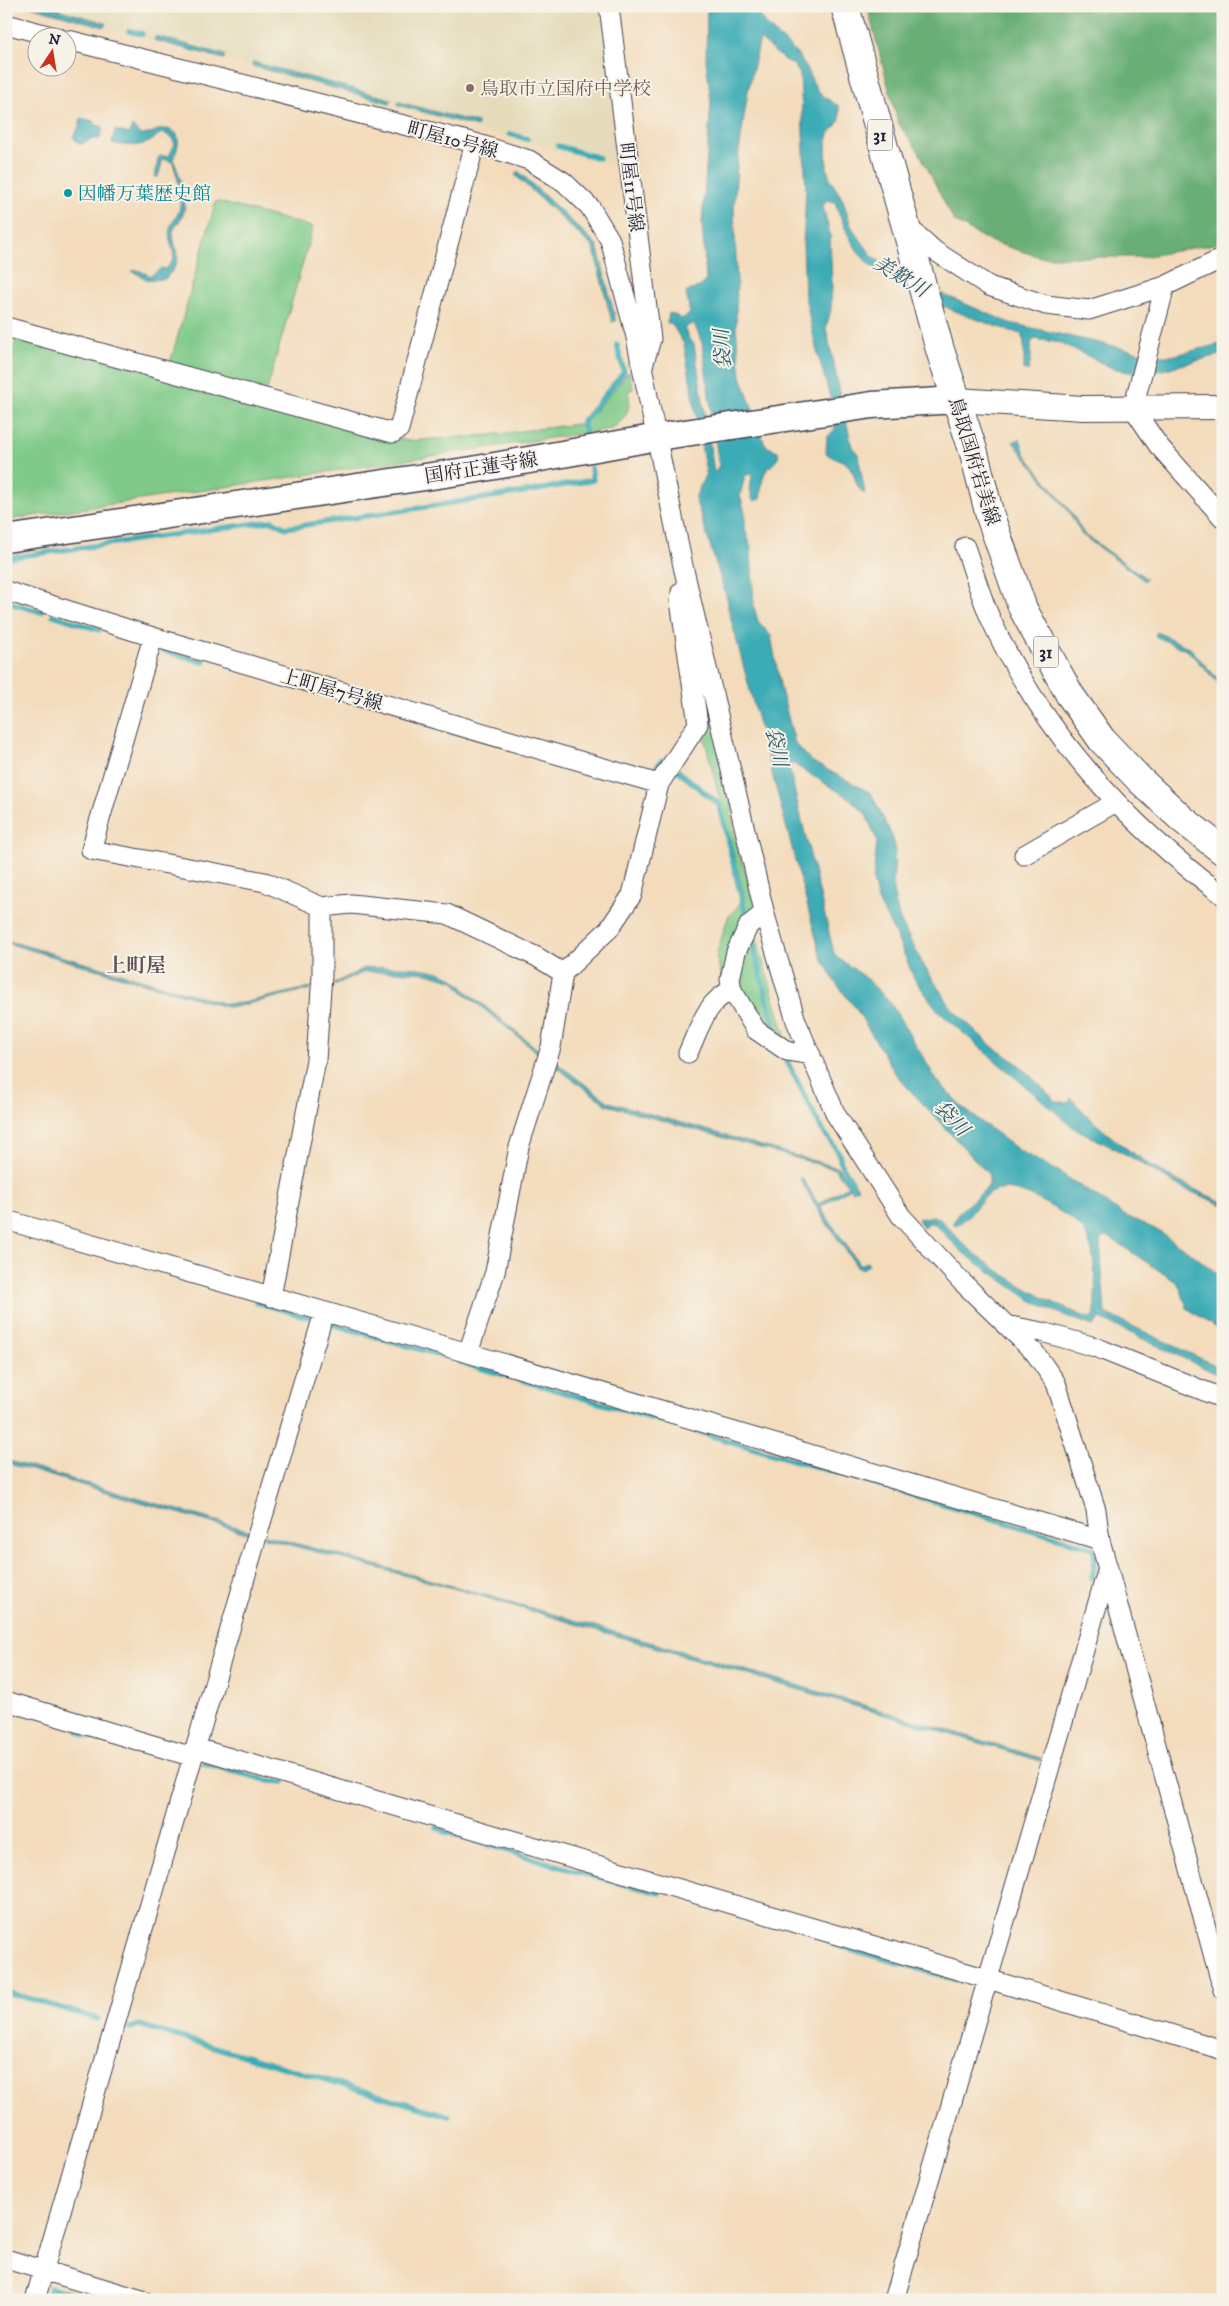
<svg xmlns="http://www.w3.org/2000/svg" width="1229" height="2306" viewBox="0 0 1229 2306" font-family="'IM FELL DW Pica','Noto Serif JP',serif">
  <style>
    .built { fill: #e5dbba }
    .green { fill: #7fca88; stroke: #507662 }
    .forest { fill: #67ae74; stroke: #446858 }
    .water { fill: #3aabb5; stroke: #2e6678; fill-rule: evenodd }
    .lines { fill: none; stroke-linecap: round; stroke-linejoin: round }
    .stream { stroke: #3aabb5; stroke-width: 5.5 }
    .minor-casing { stroke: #413e4e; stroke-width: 21 }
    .tertiary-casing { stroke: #413e4e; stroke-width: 26 }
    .secondary-casing { stroke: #413e4e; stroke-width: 29 }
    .primary-casing { stroke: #413e4e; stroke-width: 30 }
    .minor { stroke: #fff; stroke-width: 19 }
    .tertiary { stroke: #fff; stroke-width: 24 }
    .secondary { stroke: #fff; stroke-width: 26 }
    .primary { stroke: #fff; stroke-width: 28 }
    .education-dot { fill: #8d6e63; stroke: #f7f3e8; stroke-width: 2 }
    .culture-dot { fill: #0f9aa8; stroke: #f7f3e8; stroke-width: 2 }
    .labels { text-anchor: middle; stroke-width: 4; stroke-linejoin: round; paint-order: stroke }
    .shield { fill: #f7f3e8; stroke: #62616f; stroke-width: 1 }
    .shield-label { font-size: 18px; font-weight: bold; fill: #22223b }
    .education-label { font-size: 19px; fill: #785e54; stroke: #f7f3e8; text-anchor: start }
    .street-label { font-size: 19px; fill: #22223b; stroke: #f7f3e8 }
    .culture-label { font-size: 19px; fill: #0d838f; stroke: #f7f3e8; text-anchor: start }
    .water-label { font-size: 20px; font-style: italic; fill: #2c596c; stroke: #f7f3e8 }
    .neighbourhood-label { font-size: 20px; font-weight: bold; fill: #635257; stroke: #f7f3e8 }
  </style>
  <rect width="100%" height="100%" fill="#f7f3e8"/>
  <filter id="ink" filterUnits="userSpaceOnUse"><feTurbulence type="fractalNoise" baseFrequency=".02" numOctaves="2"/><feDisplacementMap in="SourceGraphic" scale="10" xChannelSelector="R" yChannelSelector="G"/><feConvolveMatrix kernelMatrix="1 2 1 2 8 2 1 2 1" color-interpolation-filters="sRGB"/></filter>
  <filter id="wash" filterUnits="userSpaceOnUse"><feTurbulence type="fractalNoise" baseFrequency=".0096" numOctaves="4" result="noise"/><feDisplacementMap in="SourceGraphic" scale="20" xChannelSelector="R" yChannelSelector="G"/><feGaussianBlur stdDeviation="1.12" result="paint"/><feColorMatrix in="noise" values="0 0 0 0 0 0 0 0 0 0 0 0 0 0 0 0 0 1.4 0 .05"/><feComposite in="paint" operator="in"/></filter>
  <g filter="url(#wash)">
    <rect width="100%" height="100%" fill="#f3dbbb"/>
    <path class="built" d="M24,6H603L626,169Z"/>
    <path class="green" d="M216,201L313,227L266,393L169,367Z
      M17,335L408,441L490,435L585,423L629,372L633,389L628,391C632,408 626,420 611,429L6,520V376Z
      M689,601L733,802C729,837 747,876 759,908L724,985L716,956L728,917L745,898L703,733Z
      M753,927L786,1039L784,1043L763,1032L737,990L739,973Z"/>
    <path class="forest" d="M867,6H1223V238L1214,244L1143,257H1040L989,241L954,221L919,152L898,123Z"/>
    <path class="water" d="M30,6H46L106,23L104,27Z
      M707,6H756C763,28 782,37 796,53C815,76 808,90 839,106L840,120L829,134L826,145L827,168L830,179L843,200L851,226L872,256L898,275L1010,323L1157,356H1171L1220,344L1223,354L1154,372H1128L1110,367L1061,343L1035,339L1031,343C1032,355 1031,361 1028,371L1024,370V342L1021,334C980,322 884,288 859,253C848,237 841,220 835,202L827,200L823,206L830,234L832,285L831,309L826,328L852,447L858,454L865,494C853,486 857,474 847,464C842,459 832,459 826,453L827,437L835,429L830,397L816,348L805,296L803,245L806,190L800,74L794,65L784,60L760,39L748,91L737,165L734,207L737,283L736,327L741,376L764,442L768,447L778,451C781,461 771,464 766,471C761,479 762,490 760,499L753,501L750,489L752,475L749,474L745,476L740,496L745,512V529L751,547L754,607L758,621L771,636L781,690L795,743L811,761L871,793L892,836L895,846L893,891L900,920L924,966L953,1010L993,1047L1018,1064L1056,1101L1066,1103L1070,1102L1071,1098C1111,1144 1167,1179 1223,1202V1205L1182,1188L1129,1156L1074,1128L939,1012L915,980L898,940L878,901L873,881L877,840L865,813L849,798L790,762V772L834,953L838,958L865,977L890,1002L936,1079L963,1108L1020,1151L1058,1171L1124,1215L1155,1229L1191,1253L1223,1278V1333L1187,1308L1181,1290L1176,1282L1109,1237L1101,1238L1100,1241L1105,1313L1223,1369V1377L1105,1321L1100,1319L1093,1326L1090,1325L1046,1308L1026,1297L962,1252L933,1223H929L923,1227L918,1219L933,1216L939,1218C949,1227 956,1237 966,1246C1002,1277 1045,1301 1089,1318L1093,1317C1097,1295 1097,1248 1083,1230C1073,1218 1057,1210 1043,1202C1030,1195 1014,1187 999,1190C979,1193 975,1218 955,1225L953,1223L959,1212L986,1189L989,1185V1175L897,1076L857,1010L835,982L821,957L728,608V602L695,498L706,473L684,344L671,323H667L669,313L677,316L681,319L690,314L686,292L701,286L706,280L702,223L711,102L706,61ZM694,323L702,343L719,467L717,468V471L714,472L694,344L690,341L684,328Z
      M156,36L225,55L224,59L154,40Z
      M253,62L391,99L390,103L252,66Z
      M399,102L478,123L477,127L398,105Z
      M81,118L93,121L94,124L103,127L100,139H91L80,145L73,137L79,127Z
      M132,126L141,135C150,135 155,129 164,129C184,129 179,148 173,159C179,174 189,198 183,214C181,221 176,225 173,231C174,256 187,256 165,279L148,280L132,271L138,270L151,276L161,268L166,269L174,259C174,248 167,239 170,228C172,222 177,217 179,211C183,200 177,171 172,162L163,159L158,177H155L158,158L160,156H169L175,144L172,138L164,133C157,134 157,137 151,141C143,147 121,146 112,143L115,130L129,134Z
      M518,171L597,245L616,321L612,322L593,247L515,175Z
      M1020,439L1025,454L1071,512L1084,534L1147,579L1145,581L1082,535L1069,512L1013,442Z
      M1157,632L1190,648L1223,685V688L1188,651L1155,636Z
      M6,940L226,1004L242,1003L311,987V989L235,1007H226L6,943Z
      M365,968C395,967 446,962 465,990L541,1052L540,1055L462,991L454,981L427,973L414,972H365L334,985V983Z
      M558,1064L609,1102L839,1168L851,1184L854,1182L858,1188L852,1191L850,1188L820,1207L860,1265L867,1262L869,1265L862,1269L858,1268L823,1218L799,1178L802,1177L818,1204L848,1186L835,1169L607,1105L556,1067Z
      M6,1460L251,1531L250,1534L6,1463Z
      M264,1535C525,1603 783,1681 1041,1758V1761L460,1590L264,1538Z"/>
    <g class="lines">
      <path class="stream" d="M129,31L142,34
        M510,134L527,139
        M558,146L599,158
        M585,432L582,421L586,418L624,372L617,345
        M6,560L7,558L272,521L286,528L531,491L593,480L591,468
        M6,602L42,612
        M53,615L99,630
        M162,650L204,662
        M678,771L719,804L747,921
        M653,772L661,761H662
        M750,933L777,1037
        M784,1055L821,1128L839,1153L841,1164L852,1181
        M256,1302L309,1317
        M332,1324L443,1356
        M460,1362L1093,1548L1095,1560L1092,1578
        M78,1731L85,1735L135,1749
        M204,1763L270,1781L284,1782
        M437,1827L446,1832L588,1875L660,1893
        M830,1943L957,1980
        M6,1992L98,2019
        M130,2028L139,2025L449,2116
        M46,2300L50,2288L96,2300"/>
    </g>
  </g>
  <g filter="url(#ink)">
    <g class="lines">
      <defs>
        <path id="minor" d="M609,6L651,339L643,366
          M6,24L59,38
          M68,40L475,143L529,160L564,182L590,207L610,240L635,333L683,566L765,915L796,1021L836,1115L901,1216L961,1281L1035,1353L1056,1383L1096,1510L1100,1540L1223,1990
          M908,233L916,234L935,251L989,286L1046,305L1089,310L1165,286L1223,258
          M1165,286L1133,408L1158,445L1223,518
          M6,327L393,433L399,429L475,143
          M965,547C974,572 981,598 992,622C1042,731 1127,825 1223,895
          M6,591L153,637L659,784
          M153,637L91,850L265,882L322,907L351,904L447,914L537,957L563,973
          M1024,855L1116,802
          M764,913L749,925L736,952L730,979L732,990L756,1030L787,1051L811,1055
          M688,1053C699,1029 706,1001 732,990
          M6,1220L468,1353L1100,1540
          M271,1297L316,1060L322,975V907
          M1005,1325L1042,1332L1095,1347L1219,1397
          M468,1353L495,1272L519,1147L551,1047L563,973L609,929L632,895L659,784L698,724L680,601L681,592
          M6,1701L193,1757
          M196,1748L988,1979L1223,2050
          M6,2259L142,2300
          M35,2300L260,1526L324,1313
          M894,2300L1108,1568"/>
        <path id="tertiary" d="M957,400L1083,408L1223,407"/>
        <path id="secondary" d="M6,539L472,470L658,437L872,405L957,400"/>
        <path id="primary" d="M845,6L940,350L974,453L990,516L1023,609L1070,695L1102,740L1140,780L1182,819L1223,851"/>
      </defs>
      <use href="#minor" class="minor-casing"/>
      <use href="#tertiary" class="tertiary-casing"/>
      <use href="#secondary" class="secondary-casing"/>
      <use href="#primary" class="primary-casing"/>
      <use href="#minor" class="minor"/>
      <use href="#tertiary" class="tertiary"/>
      <use href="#secondary" class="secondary"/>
      <use href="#primary" class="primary"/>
    </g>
  </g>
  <circle class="education-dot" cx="470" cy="88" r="5"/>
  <circle class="culture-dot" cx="68" cy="193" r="5"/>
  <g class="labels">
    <g class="shield">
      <rect x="867.5" y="119.5" width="25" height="31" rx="4"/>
      <rect x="1033.5" y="636.5" width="25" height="31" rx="4"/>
    </g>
    <g class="shield-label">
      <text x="880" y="141">31</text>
      <text x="1046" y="658">31</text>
    </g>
    <g class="education-label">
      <text x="480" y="95">鳥取市立国府中学校</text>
    </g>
    <g class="street-label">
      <text transform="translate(453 139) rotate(15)" y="7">町屋10号線</text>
      <text transform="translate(632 187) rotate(83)" y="7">町屋11号線</text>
      <text transform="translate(975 461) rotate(73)" y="7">鳥取国府岩美線</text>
      <text transform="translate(481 467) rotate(-9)" y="7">国府正蓮寺線</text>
      <text transform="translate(332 689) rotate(16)" y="7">上町屋7号線</text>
    </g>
    <g class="culture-label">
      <text x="78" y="200">因幡万葉歴史館</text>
    </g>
    <g class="water-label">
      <text transform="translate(901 276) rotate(31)" y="7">美歎川</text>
      <text transform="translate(722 349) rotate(-94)" y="7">袋川</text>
      <text transform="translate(777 747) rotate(77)" y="7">袋川</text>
      <text transform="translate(952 1118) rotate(46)" y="7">袋川</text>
    </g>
    <g class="neighbourhood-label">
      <text x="136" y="972">上町屋</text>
    </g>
  </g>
  <rect width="1229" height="2306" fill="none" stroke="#f7f3e8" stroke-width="25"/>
  <g transform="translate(52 52) rotate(12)"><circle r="24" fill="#f7f3e8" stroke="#a29fa3"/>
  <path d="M0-4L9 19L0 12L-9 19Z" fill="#c8321e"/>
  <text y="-8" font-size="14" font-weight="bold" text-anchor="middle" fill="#22223b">N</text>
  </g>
</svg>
